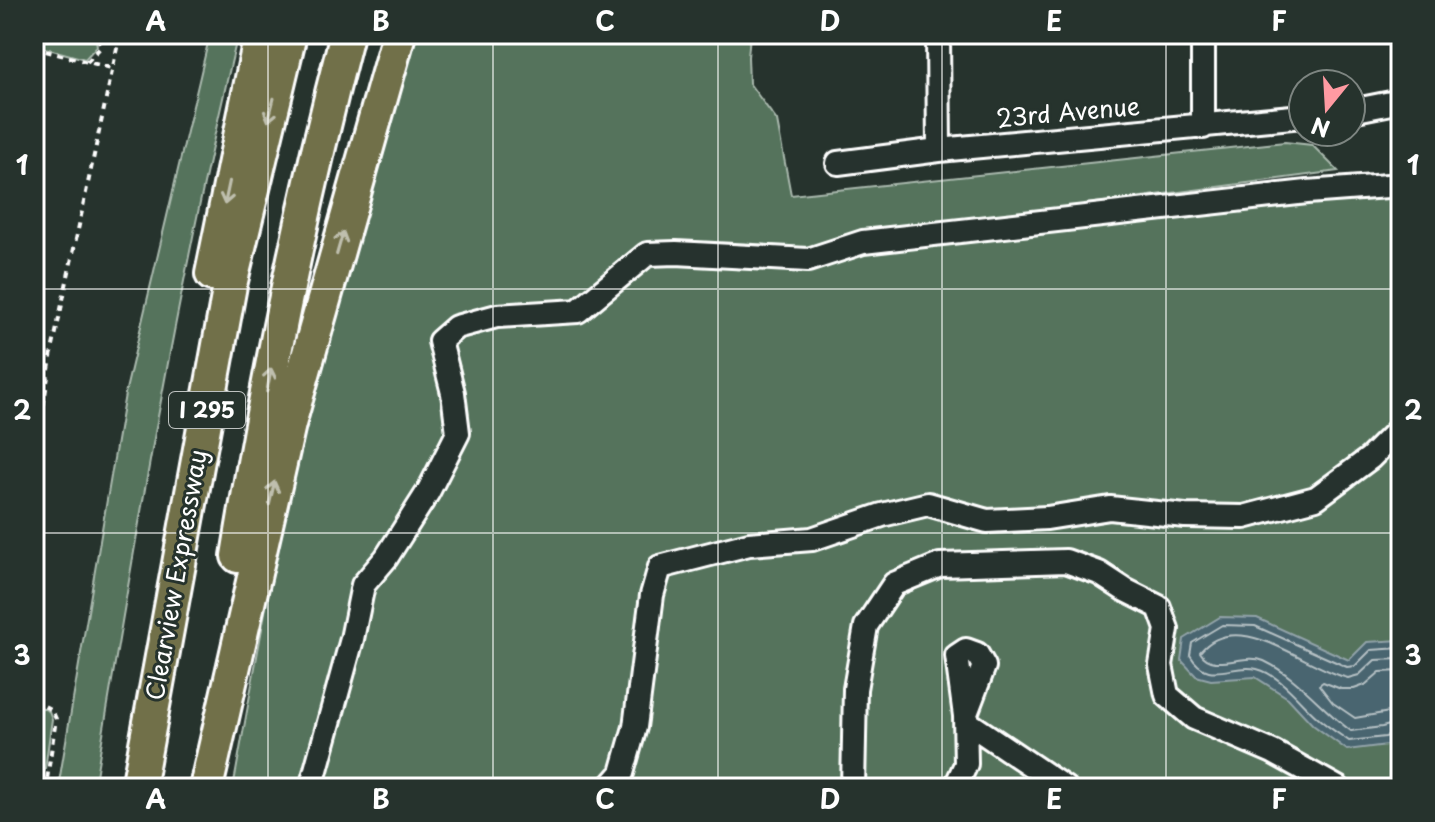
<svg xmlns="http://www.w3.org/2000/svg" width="1435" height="822" viewBox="0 0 1435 822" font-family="'Playpen Sans',sans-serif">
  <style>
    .green { fill: #54735c; stroke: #aab9ae; stroke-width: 2 }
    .water { fill: #49656f; stroke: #92a3a9; stroke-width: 2 }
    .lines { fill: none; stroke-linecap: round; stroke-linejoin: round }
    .shore { stroke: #b6c1c5; stroke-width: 2 }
    .minor-casing { stroke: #fff; stroke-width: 28 }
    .highway-casing { stroke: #fff; stroke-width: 38 }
    .path { stroke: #fff; stroke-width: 4; stroke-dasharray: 6 6; stroke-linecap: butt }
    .minor { stroke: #26332d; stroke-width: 22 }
    .highway { stroke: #71704a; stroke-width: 32 }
    .oneway { stroke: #bfbfae }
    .grid { fill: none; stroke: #fff; stroke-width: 2; stroke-opacity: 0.55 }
    .labels { text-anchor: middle; stroke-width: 6; stroke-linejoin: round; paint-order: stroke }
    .shield { fill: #26332d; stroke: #bec2c0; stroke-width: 2 }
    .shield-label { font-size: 22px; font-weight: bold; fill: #fff }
    .street-label { font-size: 24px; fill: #fff; stroke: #26332d }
    .neatline { fill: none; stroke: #fff; stroke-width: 3 }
    .grid-label { font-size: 26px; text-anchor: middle; font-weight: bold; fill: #fff }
  </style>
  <rect width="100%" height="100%" fill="#26332d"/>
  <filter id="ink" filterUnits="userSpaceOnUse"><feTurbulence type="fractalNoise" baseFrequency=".0125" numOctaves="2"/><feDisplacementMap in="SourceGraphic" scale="16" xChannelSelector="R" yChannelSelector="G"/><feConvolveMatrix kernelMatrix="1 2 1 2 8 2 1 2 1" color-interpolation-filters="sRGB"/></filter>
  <g filter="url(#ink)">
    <path class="green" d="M34,34H95L97,46L85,59L34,45Z
      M210,34H238C178,283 136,536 94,788H58L125,394Z
      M411,34H750L748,57L749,83L777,121L791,195L1285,142L1312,145L1338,171L1081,205L1401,172V788H233L296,442Z
      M34,704L49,711L52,719L45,769L34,787Z"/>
    <path class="water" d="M1220,617L1257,618L1349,660L1367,642L1401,640V738L1387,745L1347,750L1313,725L1288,698L1255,677L1211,680L1196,676L1181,660L1184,639Z"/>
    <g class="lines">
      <path class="shore" d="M1401,648L1371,650L1355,666L1347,667L1255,626L1222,625L1192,643L1190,655C1208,686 1231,663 1257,669C1280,674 1302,705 1319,719C1328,727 1339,734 1349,741L1385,737L1401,732
        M1401,659L1375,660L1359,675L1348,678C1305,668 1238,606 1200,652C1213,674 1244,652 1264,661C1298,677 1321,709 1351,731L1382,727L1401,722
        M1401,671L1380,672L1365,685L1354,689H1341L1323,682L1319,685L1333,703L1355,718L1401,710"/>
      <defs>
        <path id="minor" d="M938,34L939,150
          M1203,34V127
          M1351,111L1401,101
          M838,163L939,150L1303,116
          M965,716L970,724L1065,788
          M311,788L352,639L363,585L386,558L428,492L458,433L453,393L440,341L456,327L497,316L578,311L647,254L676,253L808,260L863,242L1307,192L1401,185
          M609,788L622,773L635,727L652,595L660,567L749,544L812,539L882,515L928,504L987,521L1047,518L1110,508L1185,516L1244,517L1316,498L1370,458L1401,427
          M853,788L855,689L866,626L894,584L940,565L1066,561L1099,573L1125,590L1159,607L1167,629L1161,665L1167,695L1194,718L1273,752L1338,788
          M955,788L966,764L965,716L957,656L966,650L977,654L984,666L965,716"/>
        <path id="highway" d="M212,274L261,34
          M238,556C267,381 302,206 347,34
          M138,788L230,285L290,34
          M206,788L289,424L399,34"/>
      </defs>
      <use href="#minor" class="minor-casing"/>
      <use href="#highway" class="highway-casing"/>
      <path class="path" d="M34,48L111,68
        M87,62L100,48L99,34
        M34,465L52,351L120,34
        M34,701L52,710L56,719L47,779L39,788"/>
      <use href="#minor" class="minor"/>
      <use href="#highway" class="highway"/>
    </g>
    <defs><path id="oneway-shaft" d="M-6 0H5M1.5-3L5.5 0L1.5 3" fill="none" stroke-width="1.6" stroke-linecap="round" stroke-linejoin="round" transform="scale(2)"/></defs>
    <g class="oneway">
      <use href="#oneway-shaft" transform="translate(271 110) rotate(104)"/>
      <use href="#oneway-shaft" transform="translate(227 193) rotate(102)"/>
      <use href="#oneway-shaft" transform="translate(340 243) rotate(-74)"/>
      <use href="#oneway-shaft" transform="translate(269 380) rotate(-79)"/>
      <use href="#oneway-shaft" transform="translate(272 493) rotate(-77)"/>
    </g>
  </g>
  <path class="grid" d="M268,34V788M493,34V788M718,34V788M942,34V788M1166,34V788M34,289H1401M34,533H1401"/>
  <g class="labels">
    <rect class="shield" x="169" y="392" width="76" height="36" rx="6"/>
    <g class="shield-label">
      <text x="207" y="418">I 295</text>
    </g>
    <g class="street-label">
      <text transform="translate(1068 113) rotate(-5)" y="8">23rd Avenue</text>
      <text transform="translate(177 575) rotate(-80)" y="8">Clearview Expressway</text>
    </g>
  </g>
  <rect width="1435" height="822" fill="none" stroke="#26332d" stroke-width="88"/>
  <g transform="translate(1327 108) rotate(198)"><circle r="38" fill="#26332d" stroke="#7d8581" stroke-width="2"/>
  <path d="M0-6L14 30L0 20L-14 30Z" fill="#ff9aa2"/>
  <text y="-12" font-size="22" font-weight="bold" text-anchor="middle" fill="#ffffff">N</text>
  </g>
  <rect x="44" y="44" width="1347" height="734" class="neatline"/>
  <g class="grid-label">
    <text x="156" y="31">A</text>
    <text x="381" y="31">B</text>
    <text x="605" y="31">C</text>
    <text x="830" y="31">D</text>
    <text x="1054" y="31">E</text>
    <text x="1279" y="31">F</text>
    <text x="22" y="175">1</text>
    <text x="1413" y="175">1</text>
    <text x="22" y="420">2</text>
    <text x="1413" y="420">2</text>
    <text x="22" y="665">3</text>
    <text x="1413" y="665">3</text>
    <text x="156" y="809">A</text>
    <text x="381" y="809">B</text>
    <text x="605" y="809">C</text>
    <text x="830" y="809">D</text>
    <text x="1054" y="809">E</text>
    <text x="1279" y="809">F</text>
  </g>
</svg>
